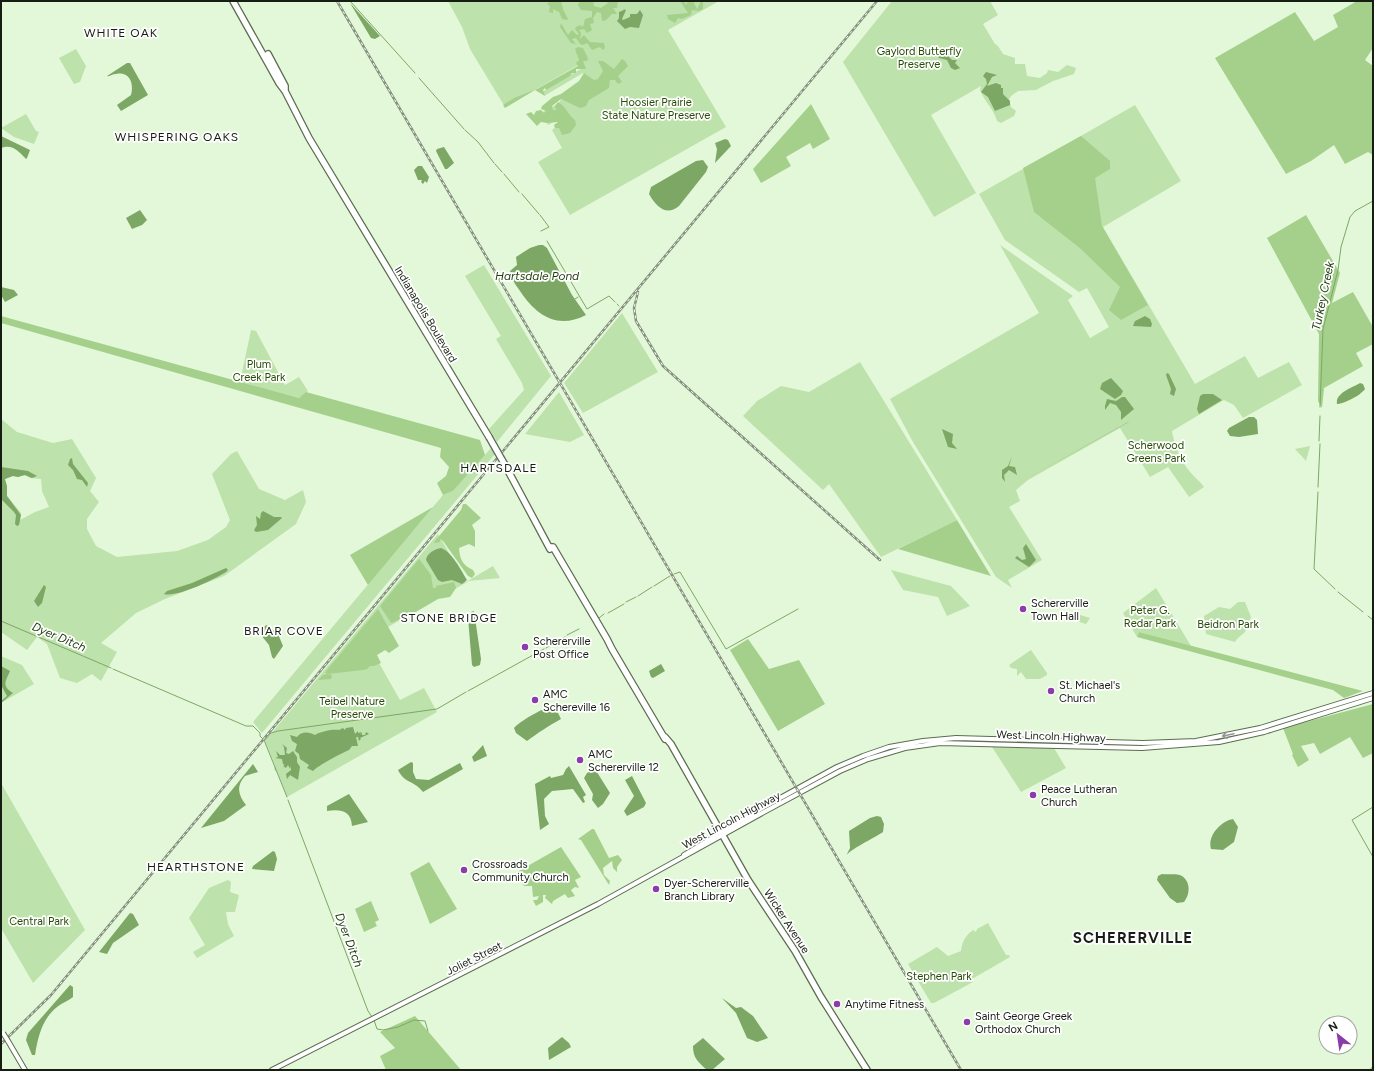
<svg xmlns="http://www.w3.org/2000/svg" width="1374" height="1071" viewBox="0 0 1374 1071" font-family="Figtree,sans-serif">
  <style>
    .green { fill: #bee2ab; fill-rule: evenodd }
    .forest { fill: #a4d08c }
    .water { fill: #7da765 }
    .lines { fill: none; stroke-linecap: round; stroke-linejoin: round }
    .stream { stroke: #7da765; stroke-width: 1 }
    .major-casing { stroke: #5b6c51; stroke-width: 6 }
    .highway-casing { stroke: #5b6c51; stroke-width: 8 }
    .major { stroke: #fff; stroke-width: 4 }
    .highway { stroke: #fff; stroke-width: 5.5 }
    .rail-casing { stroke: #83917b; stroke-width: 2.5 }
    .rail { stroke: #fff; stroke-width: 1; stroke-dasharray: 3; stroke-linecap: butt }
    .major-bridge-casing { stroke: #5b6c51; stroke-width: 6; stroke-linecap: butt }
    .highway-bridge-casing { stroke: #5b6c51; stroke-width: 8; stroke-linecap: butt }
    .major-bridge { stroke: #fff; stroke-width: 4 }
    .highway-bridge { stroke: #fff; stroke-width: 5.5 }
    .oneway { stroke: #969994 }
    .poi-dot { fill: #8b3baa; stroke: #fff; stroke-width: 1.5 }
    .labels { text-anchor: middle; stroke-width: 3.5; stroke-linejoin: round; paint-order: stroke }
    .park-label { font-size: 11px; fill: #254c03; stroke: #fff }
    .street-label { font-size: 11px; fill: #161d12; stroke: #fff }
    .poi-label { font-size: 11px; fill: #161d12; stroke: #fff; text-anchor: start }
    .neighbourhood-label { font-size: 12px; letter-spacing: 1px; fill: #161d12; stroke: #fff }
    .water-label { font-size: 12px; font-style: italic; fill: #254113; stroke: #fff }
    .district-label { font-size: 15px; font-weight: bold; letter-spacing: 1px; fill: #161d12; stroke: #fff }
  </style>
  <rect width="100%" height="100%" fill="#e3f8d9"/>
  <path class="green" d="M448,1H719L668,30L726,127L570,215L538,162L562,148L552,130L569,115L568,114L548,125L541,113L559,103L561,99L564,100L592,79L583,73L544,96L542,92L584,67L582,63L505,107L470,49L462,27Z
    M892,1H990L998,15L983,24L995,44L998,46L1003,54L1015,58V64H1025L1027,76L1040,78L1047,73L1048,70L1058,72L1067,65L1076,68L1074,74L1053,81L1036,90L1018,91L1011,96L1009,99L1011,107L1016,111L1014,116L1001,123L997,121C994,109 984,101 980,90L981,86L931,115L976,193L934,217L843,62Z
    M76,49L86,66L80,82L74,84L59,58Z
    M1135,105L1181,181L1103,227L1195,384L1245,356L1258,378L1289,362L1302,385L1243,418L1234,405L1224,400L1172,431C1174,445 1181,462 1191,473C1195,478 1200,481 1204,487L1189,497L1168,467L1150,477L1120,428L1028,480L1016,490L1020,501L1009,507L1042,560L1008,580L1012,588L996,577L913,442L890,399L1039,313L1000,245L1073,296L1068,300L1090,338L1109,327L1087,288L1079,292L1005,240L979,194Z
    M26,114L36,131L39,132L34,144L14,137L1,128Z
    M484,265L551,376L497,442L489,429L524,390L522,383L496,339L501,336L465,276Z
    M622,313L658,372L583,413L564,383Z
    M251,330L256,331L285,385L299,377L308,391L299,398L240,382Z
    M860,362L957,520L881,557L829,484L823,490L743,416L757,401L781,386L809,392Z
    M559,392L584,435L570,442L525,434Z
    M1,419L17,432L53,443L72,439L96,478L90,491L99,502L87,519V529L96,546L117,557L177,551L208,540L226,527L230,520L212,474L231,454L237,451L259,489L285,500L303,490L306,502L296,524L224,576L165,599L136,613L101,643L117,652L101,681L92,674L77,683L60,678L47,644L37,637L27,650L1,632ZM24,475L30,478L41,479L42,491L49,507L35,512L20,520L21,513L7,496V486L4,481L5,479L12,476L18,477Z
    M1310,446L1306,461L1295,449Z
    M491,448L495,454L262,733L253,722L443,495L453,491Z
    M438,534L466,582L493,566L500,578L469,581L388,627L397,643L375,656L400,700L424,688L437,712L287,797L277,771L276,772L274,769L275,766L265,741Z
    M891,570L951,586L970,606L947,616L938,597L903,590Z
    M1156,588L1191,646L1139,632L1137,637L1123,613Z
    M1238,602H1245L1251,617L1245,632L1237,639L1235,642L1206,634L1204,616L1219,607L1230,609Z
    M1077,614L1090,618L1086,624L1070,619Z
    M1031,650L1047,673V675L1040,679H1026L1021,672L1017,676V669L1011,668L1009,665Z
    M1,656L22,665L34,684L1,703Z
    M992,747L1054,748L1066,768L1021,792Z
    M1,783L85,930L33,983L1,928Z
    M228,880L231,882L230,892L239,895L235,912H226L228,924L234,936L197,958L193,952L205,945L189,918L209,888Z
    M988,923L1006,955H1009L1010,957L972,979L973,982L934,1003H931L908,964L937,947L948,956L961,951C962,942 965,936 973,930L976,932L977,929Z"/>
  <path class="forest" d="M551,1H561L563,9L568,19L567,20L562,19L559,12L553,9V13L549,12L550,6L547,4Z
    M580,1H593L594,6L601,8L608,3L606,1H618L617,8H613L617,14H612L606,20L602,21L601,13L597,12L593,18L594,23L590,24L592,30L587,33L584,29L579,30L581,33L580,39L584,35L590,42L604,43L605,48L603,50L600,47L592,50L587,43L583,45L580,44L576,38L572,39L576,44L571,43L560,27L561,23L568,35L572,30L577,35L579,34L575,29L576,27L580,25L583,27L585,19L592,17V11L581,10L578,5Z
    M680,1H684L686,5L688,1H693L697,9L701,1H703V9L699,11L692,10L691,15L682,19L678,18L675,23L668,19L667,15L688,13Z
    M1357,1H1373V48L1365,60L1373,66V155L1368,152L1345,164L1334,145L1311,161L1286,174L1215,58L1295,12L1314,41L1338,27L1333,15Z
    M578,47L583,48L588,58L587,61H583L586,69H576V73H572L570,76L546,90L545,88L543,90L545,96L535,90L505,108L503,105L514,98L537,89L578,66L576,63L579,60L575,49Z
    M622,59L625,61L628,66L618,76L622,82L618,84L615,80H610L609,88L589,100L586,106L580,108L561,99L552,106L553,110H556L555,106L558,102C566,106 568,115 575,120L576,125L570,133L562,135L559,128H555L554,125L558,122L547,123L541,122L537,126L526,114L531,112L534,115L536,111L541,110L544,113L546,111L541,109L542,106L553,97L561,94L579,81L584,73L594,80L598,79L603,71L598,61H603L614,69Z
    M811,104L830,139L813,149L810,143L786,157L791,166L761,183L753,169Z
    M1081,136L1110,161V169L1095,178L1102,226L1148,305L1121,320L1109,310L1120,287L1081,249L1034,212L1023,168Z
    M1306,215L1340,273L1332,303L1353,292L1373,327V344L1356,353L1363,366L1324,388L1322,408L1318,401L1319,334L1267,238Z
    M1,316L299,398L306,392L480,440L485,455L453,491L443,495L437,483L446,476L449,467L440,457L441,448L1,323Z
    M463,504H466L481,518L472,525L475,531V547L469,544L459,548C460,559 462,565 473,570L475,574L472,578L468,576L443,541L440,539V542L435,543L434,542L461,510Z
    M433,507L368,585L350,555Z
    M957,520L991,576L898,549Z
    M419,559L431,575L433,588H436V586L454,582L456,588L450,597L438,599L409,616L391,623L380,606Z
    M378,609L399,646L389,653L385,650L377,655L381,663L374,666H370L367,669L363,670L328,674L332,675L331,679L318,680L323,675L328,674L325,673L326,671Z
    M1139,632L1359,690L1363,691L1344,698L1333,690L1137,637Z
    M748,639L769,669L799,660L825,704L778,731L730,650Z
    M1373,704V753L1363,758L1350,737L1320,754L1314,743L1301,746L1309,760L1298,767L1292,755L1293,754L1283,728Z
    M592,829H594L609,858L618,855L622,860L617,867V872L613,868L612,861L603,868L604,875L610,881L609,885L581,840L578,839Z
    M561,847L581,877L575,880L579,888L575,887L571,890L575,896L568,898L565,894L553,901L552,904L545,898L546,895H543V902L536,906L533,900H537L539,896L533,897L532,886H524L521,881L522,878H520L517,872Z
    M429,862L457,909L430,924L410,873Z
    M371,901L379,920L375,922L377,926L364,932L355,909Z
    M415,1016L461,1070H386L380,1056L395,1048L380,1032Z"/>
  <path class="water" d="M350,3L380,36L375,39L371,38Z
    M623,9L626,10L622,19L623,20L630,17V14H637L640,10L643,15L639,28L630,27L625,29L617,21L619,18V12L624,10Z
    M944,51L945,53L948,51L947,55L952,60H957L955,63L960,68L955,70L951,68L947,60L939,58L935,53L939,55Z
    M127,63H130L148,95L121,111L117,105L131,95C134,84 130,71 116,74C112,74 110,77 107,76Z
    M986,72L997,75L992,77L987,86L996,83L1001,85V88H1003V94L1010,101V105L995,111L988,97L981,92L987,84L986,79L983,76Z
    M1,136L30,150L27,158L26,159C18,151 13,144 1,148Z
    M725,139L728,140L731,146L715,163L717,149L715,143Z
    M444,147L454,163L447,169H445L436,151L437,149Z
    M703,160L708,167L706,172L679,206C666,217 656,206 649,194L651,187L696,161Z
    M418,166H422L429,177L427,183L425,181L423,184L421,182L422,180H418L414,170Z
    M140,210L147,220L142,225L132,229L126,218Z
    M539,245H543L547,248L572,295L586,315C557,330 536,315 520,291C516,285 511,279 510,271L517,265L516,257L530,248Z
    M1,287L14,290L18,295L5,302L1,295Z
    M1145,316L1150,319L1152,324L1151,327L1133,326L1135,321Z
    M1167,373L1169,374L1176,389L1174,396L1170,394L1171,389L1166,375Z
    M1111,378L1123,391L1121,395L1115,399L1100,389L1102,383Z
    M1360,383L1363,384L1365,389C1361,395 1344,404 1337,404C1335,393 1352,388 1360,383Z
    M1203,394H1213L1222,400L1199,414L1197,409L1200,396Z
    M1122,397H1125L1134,409L1121,420V412L1116,405L1110,403L1105,410V406L1107,399L1116,401Z
    M1249,417H1254L1257,420L1258,434L1239,437L1230,436L1227,431L1229,428Z
    M1130,421L1127,423L1015,485Z
    M942,429L953,434L952,443L957,449L948,447Z
    M1012,456L1009,466L1015,467L1017,475L1009,470L1004,475L1005,482L1002,478V470L1008,466Z
    M72,458L73,464L88,483L87,487L82,480L77,479L73,470L68,465L70,459Z
    M1,467L28,471L37,476L32,478L25,475L18,477L13,476L5,479L7,486V496L21,515L19,525L17,526L15,524L16,515L14,512L1,499Z
    M263,511L274,517H281L282,518L268,530L256,532L254,530L257,525L256,516L260,519L261,513Z
    M1026,544L1036,560L1029,567L1015,558L1017,556L1022,560L1026,559L1023,548Z
    M441,548C452,552 461,570 467,580L462,584L452,580L442,582L438,580L426,560C427,553 435,549 441,548Z
    M226,568L228,570L226,572C215,579 176,598 164,594L167,591L192,583Z
    M44,585L46,587L42,603L38,607L34,601Z
    M474,611L481,659L480,665L474,667L472,665L468,618L471,612Z
    M267,625L278,634L283,646L274,659L272,657L269,645L257,630Z
    M661,664L665,671L653,678L651,677L649,671Z
    M1,666L10,671C7,679 0,686 13,693L1,703V701L7,696L1,685Z
    M551,706L555,707L561,719C548,726 538,733 527,741L516,733L514,728C520,721 542,709 551,706Z
    M353,727L355,734L358,731V733L362,732L360,734L362,733V735H365L366,732L369,734L360,738L361,739L359,741L358,737H356L358,746H352L349,750C344,752 317,766 313,771L307,768L309,765L300,759L299,754L295,751L297,744L292,741L290,735L297,737C302,731 309,732 315,735C321,731 334,729 339,730L343,728L345,730L346,728Z
    M282,744L287,748L286,753L289,754L293,751L297,757V762L300,767L298,780L290,775L287,779L286,774L291,770V766L290,769L288,765L286,768L283,766L285,765L283,764L282,759L275,758L278,757L276,751L280,755H285L284,747Z
    M483,745L487,756L474,762L472,757Z
    M411,762L413,763V772L416,779L429,780L460,763L463,769L423,792C414,780 405,784 398,770Z
    M253,764L258,772L245,776C236,786 238,795 246,805L224,821L201,828Z
    M569,766L586,795L583,797L585,802L583,803L573,789L552,791L544,799L545,816L549,824L540,830L535,784L550,776L551,778L563,775L566,769Z
    M595,769L610,793L603,804L598,808L592,800L593,794L584,778L587,773Z
    M632,776L646,803L644,807L627,816L624,811L634,796L625,780Z
    M349,794L368,822L352,826C351,810 340,809 327,811V806Z
    M877,816L881,817L884,824L883,832C874,838 849,850 846,856L850,848L849,831L870,818Z
    M1233,819L1238,827L1234,842L1223,850L1211,849C1207,836 1221,821 1233,819Z
    M273,851L275,852L277,859L274,871L252,869L253,866Z
    M1162,874C1168,875 1176,873 1182,876C1191,882 1190,895 1184,902L1177,903L1170,898L1157,880L1158,876Z
    M130,913L133,914L139,925L113,943L107,954L99,952Z
    M70,985L73,987V997C68,1001 62,1003 57,1007C42,1019 38,1037 35,1055H32L26,1040L28,1033Z
    M722,998L736,1008L741,1007L753,1016L768,1038L757,1042L747,1038L736,1013Z
    M562,1037L569,1043L571,1047L549,1060L548,1048Z
    M703,1038L725,1059L712,1070H707C698,1062 693,1058 693,1046Z"/>
  <g class="lines">
    <path class="stream" d="M350,1L415,73
      M419,78L464,129
      M465,130L478,142L494,163
      M495,164L502,172
      M504,174L519,192
      M522,194L539,214
      M540,215L549,227L541,231
      M547,241L587,309L609,296L615,302
      M575,299L578,297
      M617,304L619,306
      M1320,407L1323,329L1338,270L1341,247L1350,217L1355,211L1373,201
      M1319,441L1320,416
      M1318,487L1320,444
      M1318,492L1314,569L1335,589
      M674,574L680,572L726,649L798,609
      M654,586L670,576
      M1338,592L1363,612
      M638,596L652,587
      M626,602L636,597
      M608,613L624,604
      M1368,616L1373,620
      M599,618L604,614
      M1,621L111,668
      M567,635L579,629
      M546,648L565,637
      M113,669L246,726H253L260,733V736L264,740L287,797
      M468,691L544,649
      M265,740L271,733L278,731L437,709L466,692
      M288,800L368,1011L372,1017
      M1373,807L1352,820L1373,857
      M374,1020L377,1029L383,1030L398,1027L414,1020L425,1021L428,1031
      M1370,1070L1373,1066"/>
    <defs>
      <path id="major" d="M684,855L762,808L837,767L863,756L889,747L923,741L956,738L1143,743L1196,741L1260,728L1373,693
        M8,1041L25,1070
        M272,1070L598,904L764,812L840,771L868,759L905,748L940,743L1142,748L1219,742L1264,732L1373,698"/>
      <path id="highway" d="M233,1L279,83L285,91L309,138L489,437
        M268,54L285,86V91
        M505,465L550,549
        M551,547H553L607,639L612,649L665,739
        M665,737L671,744L748,880L795,951L821,997L867,1070"/>
    </defs>
    <use href="#major" class="major-casing"/>
    <use href="#highway" class="highway-casing"/>
    <use href="#major" class="major"/>
    <use href="#highway" class="highway"/>
    <defs>
      <path id="rail" d="M337,1L961,1070
        M638,292L634,308L636,321L663,366L880,560
        M1,1044L51,995L877,1"/>
    </defs>
    <use href="#rail" class="rail-casing"/>
    <use href="#rail" class="rail"/>
    <defs>
      <path id="major-bridge" d="M3,1033L8,1041"/>
      <path id="highway-bridge" d="M489,437L505,465"/>
    </defs>
    <use href="#major-bridge" class="major-bridge-casing"/>
    <use href="#highway-bridge" class="highway-bridge-casing"/>
    <use href="#major-bridge" class="major-bridge"/>
    <use href="#highway-bridge" class="highway-bridge"/>
  </g>
  <defs><path id="oneway-shaft" d="M-6 0H5M1.5-3L5.5 0L1.5 3" fill="none" stroke-width="1.6" stroke-linecap="round" stroke-linejoin="round"/></defs>
  <use class="oneway" href="#oneway-shaft" transform="translate(1228 735) rotate(168)"/>
  <g class="poi-dot">
    <circle cx="1023" cy="609" r="4"/>
    <circle cx="525" cy="647" r="4"/>
    <circle cx="1051" cy="691" r="4"/>
    <circle cx="535" cy="700" r="4"/>
    <circle cx="580" cy="760" r="4"/>
    <circle cx="1033" cy="795" r="4"/>
    <circle cx="464" cy="870" r="4"/>
    <circle cx="656" cy="889" r="4"/>
    <circle cx="837" cy="1004" r="4"/>
    <circle cx="967" cy="1022" r="4"/>
  </g>
  <g class="labels">
    <g class="park-label">
      <text x="919" y="55">Gaylord Butterfly<tspan x="919" dy="13">Preserve</tspan></text>
      <text x="656" y="106">Hoosier Prairie<tspan x="656" dy="13">State Nature Preserve</tspan></text>
      <text x="259" y="368">Plum<tspan x="259" dy="13">Creek Park</tspan></text>
      <text x="1156" y="449">Scherwood<tspan x="1156" dy="13">Greens Park</tspan></text>
      <text x="1150" y="614">Peter G.<tspan x="1150" dy="13">Redar Park</tspan></text>
      <text x="1228" y="628">Beidron Park</text>
      <text x="352" y="705">Teibel Nature<tspan x="352" dy="13">Preserve</tspan></text>
      <text x="39" y="925">Central Park</text>
      <text x="939" y="980">Stephen Park</text>
    </g>
    <g class="street-label">
      <text transform="translate(426 314) rotate(59)" y="4">Indianapolis Boulevard</text>
      <text transform="translate(1051 736) rotate(2)" y="4">West Lincoln Highway</text>
      <text transform="translate(731 820) rotate(-28)" y="4">West Lincoln Highway</text>
      <text transform="translate(787 921) rotate(57)" y="4">Wicker Avenue</text>
      <text transform="translate(474 958) rotate(-27)" y="4">Joliet Street</text>
    </g>
    <g class="poi-label">
      <text x="1031" y="607">Schererville<tspan x="1031" dy="13">Town Hall</tspan></text>
      <text x="533" y="645">Schererville<tspan x="533" dy="13">Post Office</tspan></text>
      <text x="1059" y="689">St. Michael's<tspan x="1059" dy="13">Church</tspan></text>
      <text x="543" y="698">AMC<tspan x="543" dy="13">Schereville 16</tspan></text>
      <text x="588" y="758">AMC<tspan x="588" dy="13">Schererville 12</tspan></text>
      <text x="1041" y="793">Peace Lutheran<tspan x="1041" dy="13">Church</tspan></text>
      <text x="472" y="868">Crossroads<tspan x="472" dy="13">Community Church</tspan></text>
      <text x="664" y="887">Dyer-Schererville<tspan x="664" dy="13">Branch Library</tspan></text>
      <text x="845" y="1008">Anytime Fitness</text>
      <text x="975" y="1020">Saint George Greek<tspan x="975" dy="13">Orthodox Church</tspan></text>
    </g>
    <g class="neighbourhood-label">
      <text x="121" y="37">WHITE OAK</text>
      <text x="177" y="141">WHISPERING OAKS</text>
      <text x="499" y="472">HARTSDALE</text>
      <text x="449" y="622">STONE BRIDGE</text>
      <text x="284" y="635">BRIAR COVE</text>
      <text x="196" y="871">HEARTHSTONE</text>
    </g>
    <g class="water-label">
      <text x="537" y="280">Hartsdale Pond</text>
      <text transform="translate(1323 296) rotate(-78)" y="4">Turkey Creek</text>
      <text transform="translate(59 637) rotate(23)" y="4">Dyer Ditch</text>
      <text transform="translate(349 940) rotate(69)" y="4">Dyer Ditch</text>
    </g>
    <g class="district-label">
      <text x="1133" y="943">SCHERERVILLE</text>
    </g>
  </g>
  <rect width="1374" height="1071" fill="none" stroke="#161d12" stroke-width="4"/>
  <g transform="translate(1338 1035) rotate(330)"><circle r="19" fill="#ffffff" stroke="#a2a5a0"/>
  <path d="M0-3L7 15L0 10L-7 15Z" fill="#8b3baa"/>
  <text y="-6" font-size="11" font-weight="bold" text-anchor="middle" fill="#161d12">N</text>
  </g>
</svg>
